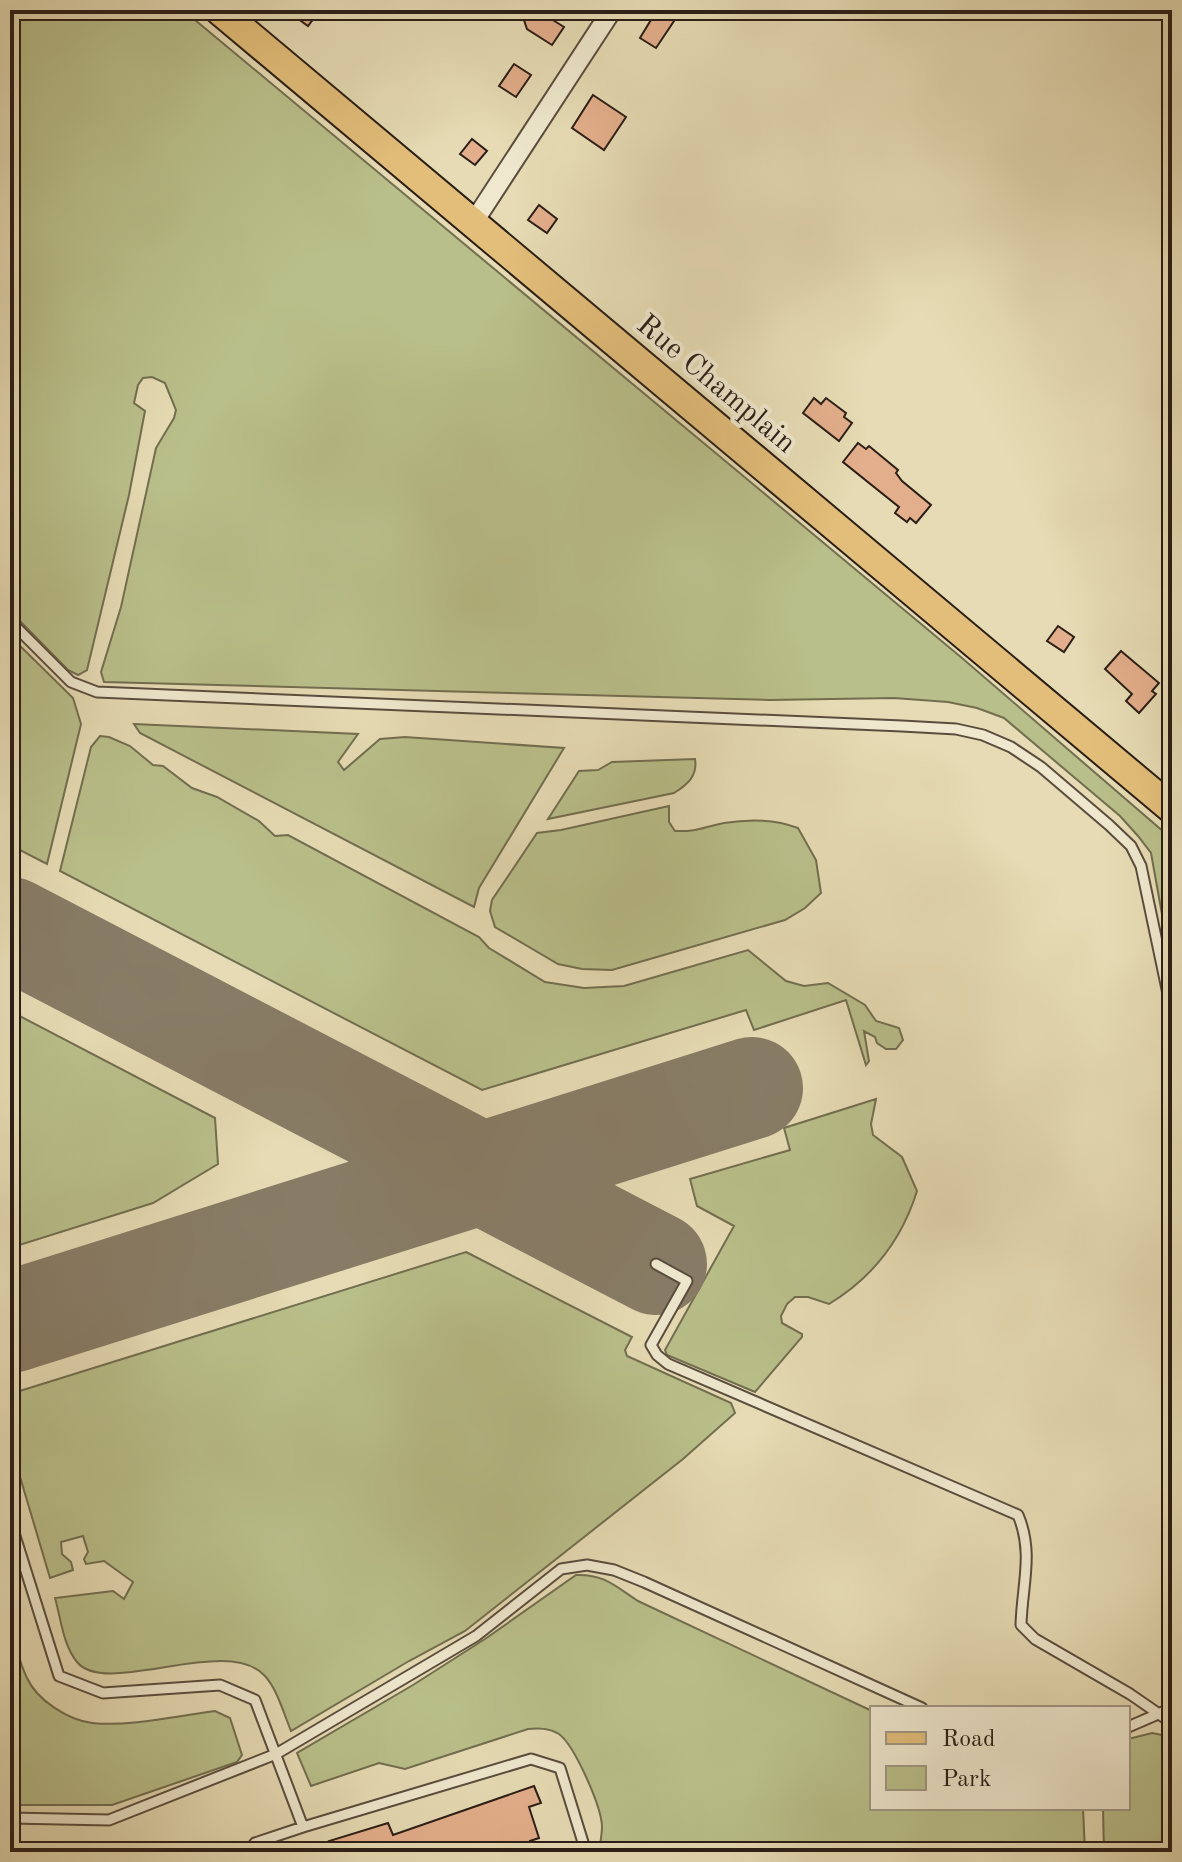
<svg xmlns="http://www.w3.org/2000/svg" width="1182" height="1862" viewBox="0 0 1182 1862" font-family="'Old Standard TT',serif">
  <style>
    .green { fill: #b9bf8a; stroke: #726e50; stroke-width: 2 }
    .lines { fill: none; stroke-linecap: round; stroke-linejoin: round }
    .runway { stroke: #887c66; stroke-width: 102 }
    .building { fill: #e3ae8b; stroke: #2b1e17; stroke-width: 2 }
    .service-casing { stroke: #5a4d3e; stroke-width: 13 }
    .minor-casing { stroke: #5a4d3e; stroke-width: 22 }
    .primary-casing { stroke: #2b1e17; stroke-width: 32 }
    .service { stroke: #efe8ce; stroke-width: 9 }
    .minor { stroke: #efe8ce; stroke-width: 18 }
    .primary { stroke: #e3be7a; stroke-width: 28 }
    .labels { text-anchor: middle; stroke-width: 8; stroke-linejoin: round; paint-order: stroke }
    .street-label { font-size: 30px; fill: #2b1e17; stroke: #efe8ce }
  </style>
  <rect width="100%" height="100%" fill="#e6dbb4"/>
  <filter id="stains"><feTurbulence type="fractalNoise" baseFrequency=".0025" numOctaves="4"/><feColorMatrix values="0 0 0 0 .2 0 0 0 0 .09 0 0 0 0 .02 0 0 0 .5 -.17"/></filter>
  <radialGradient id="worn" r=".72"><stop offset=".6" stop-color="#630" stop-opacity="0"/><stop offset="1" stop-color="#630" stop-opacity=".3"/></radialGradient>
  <path class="green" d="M10,10H183L962,658L1172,839V940L1165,931L1151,853L1138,836L1120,816L1004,718L977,708L948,702L894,698L770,700L104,682L101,672L121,607L156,448L174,418L176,410L165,383L152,377L143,378L138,385L134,403L145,411L129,495L87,670L78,675L68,670L10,611Z
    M10,636L73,698L81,724L47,864L10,845Z
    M134,724L358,734L338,762L344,770L380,739L405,737L564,748L479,888L474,907L140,733Z
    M100,736L109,737L130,746L153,765L163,766L192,788L217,797L259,821L275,836L288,835L479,937L489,948L545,982L584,988L624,986L748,950L786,981L804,986L828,983L865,1005L876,1021L899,1028L903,1040L896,1049H886L877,1043L875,1037L864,1031L869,1061L866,1065L846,1000L754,1030L746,1010L482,1090L60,871L91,747Z
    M695,759C698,776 687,785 674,793L548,819L579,771L598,770L612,762Z
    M669,806V822L675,831C698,832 703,827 724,823C749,819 775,819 798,828L816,860L821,893L805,908L785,920L612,970L582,969L558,964L495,927L490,911L492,900L537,833L561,830Z
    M10,1011L215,1118L218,1164L153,1203L10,1248Z
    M876,1099L871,1124L873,1135L902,1157L917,1191C902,1239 872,1278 829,1304L808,1297H795L787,1304L781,1316L782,1323L802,1334V1337L755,1392L667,1355L665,1350L734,1226L697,1206L690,1179L790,1150L784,1128Z
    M466,1252L632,1337L625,1350L627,1356L731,1403L735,1413L683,1459L465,1631L409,1661L291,1731C284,1714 277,1689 265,1676C227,1634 106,1698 77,1662C63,1645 61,1619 55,1598L113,1591L124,1599L133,1582L104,1561L86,1564L84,1559L88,1552L83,1536L61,1542L62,1554L71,1562L73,1570L50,1578L10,1443V1394Z
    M576,1575C604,1574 615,1586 638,1601L872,1711V1808H1083L1085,1852H599C600,1844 602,1835 602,1826C601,1806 575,1746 559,1734C549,1728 539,1728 528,1729L405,1769L379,1763L311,1786L297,1753L413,1685L485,1639Z
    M10,1625C15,1642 19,1662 27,1678C37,1700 68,1720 92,1723C129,1727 177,1716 215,1711L230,1718L242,1755L237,1762L112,1805H10Z
    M1152,1733L1172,1737V1852H1104L1103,1808H1128V1739Z"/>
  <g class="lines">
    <path class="runway" d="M10,928L656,1264
      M10,1322L752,1088"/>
  </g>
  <path class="building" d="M286,10H320L308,26Z
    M530,10H552L548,17L564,27L552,45L527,29L524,20Z
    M657,10L674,21L656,48L640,38Z
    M514,64L531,75L516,97L499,86Z
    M593,95L626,117L604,150L572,128Z
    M472,139L487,151L475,165L460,154Z
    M539,205L557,219L547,233L528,220Z
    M814,398L821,404L826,398L846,413L844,417L852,423L839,441L803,413Z
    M858,443L866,449L869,446L898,470L896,473L902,481L931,505L916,523L910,518L907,522L895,513L899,507L843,462Z
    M1058,626L1074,637L1064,652L1047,641Z
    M1121,651L1159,683L1152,691L1156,694L1139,713L1126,701L1132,694L1105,669Z
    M534,1786L541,1803L529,1807L539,1838L530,1841L531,1848L517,1852H334L329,1841L388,1823L393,1835Z"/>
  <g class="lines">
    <defs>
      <path id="service" d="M10,621L71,682L97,692L902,726L956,729L983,735L1011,747L1041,767L1109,825L1131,846L1141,866L1172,1013
        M656,1264L687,1281L651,1345L657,1355L668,1364L1018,1515C1034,1553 1022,1585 1021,1625L1035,1639L1130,1694L1172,1723
        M10,1520L59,1676L103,1693L220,1685L255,1700L303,1827L531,1759L560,1768L586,1852
        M1128,1727L1172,1708
        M10,1818L109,1820L276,1754L476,1636L561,1569L587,1565L614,1570L644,1582L922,1708
        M248,1852L255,1843L303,1827"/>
      <path id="minor" d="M473,223L612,10"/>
      <path id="primary" d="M219,10L1172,809"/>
    </defs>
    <use href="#service" class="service-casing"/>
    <use href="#minor" class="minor-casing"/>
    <use href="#primary" class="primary-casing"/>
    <use href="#service" class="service"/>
    <use href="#minor" class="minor"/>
    <use href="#primary" class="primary"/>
  </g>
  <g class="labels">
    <g class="street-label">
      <text transform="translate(717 383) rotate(40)" y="10">Rue Champlain</text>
    </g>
  </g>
  <rect width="1182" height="1862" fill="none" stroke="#e6dbb4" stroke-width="40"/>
  <rect x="12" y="12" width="1158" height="1838" fill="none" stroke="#2b1e17" stroke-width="4"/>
  <rect x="20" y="20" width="1142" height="1822" fill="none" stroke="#2b1e17" stroke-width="2"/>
  <rect x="870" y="1706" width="260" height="104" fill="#efe8ce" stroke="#a19785" stroke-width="2"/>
  <rect x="886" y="1732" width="40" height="12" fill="#e3be7a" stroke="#a19785" stroke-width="2"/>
  <text x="942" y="1746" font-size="24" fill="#2b1e17">Road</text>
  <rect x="886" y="1766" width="40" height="24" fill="#b9bf8a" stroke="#a19785" stroke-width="2"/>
  <text x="942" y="1786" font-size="24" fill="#2b1e17">Park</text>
  <rect width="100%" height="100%" filter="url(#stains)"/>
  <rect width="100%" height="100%" fill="url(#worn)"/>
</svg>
